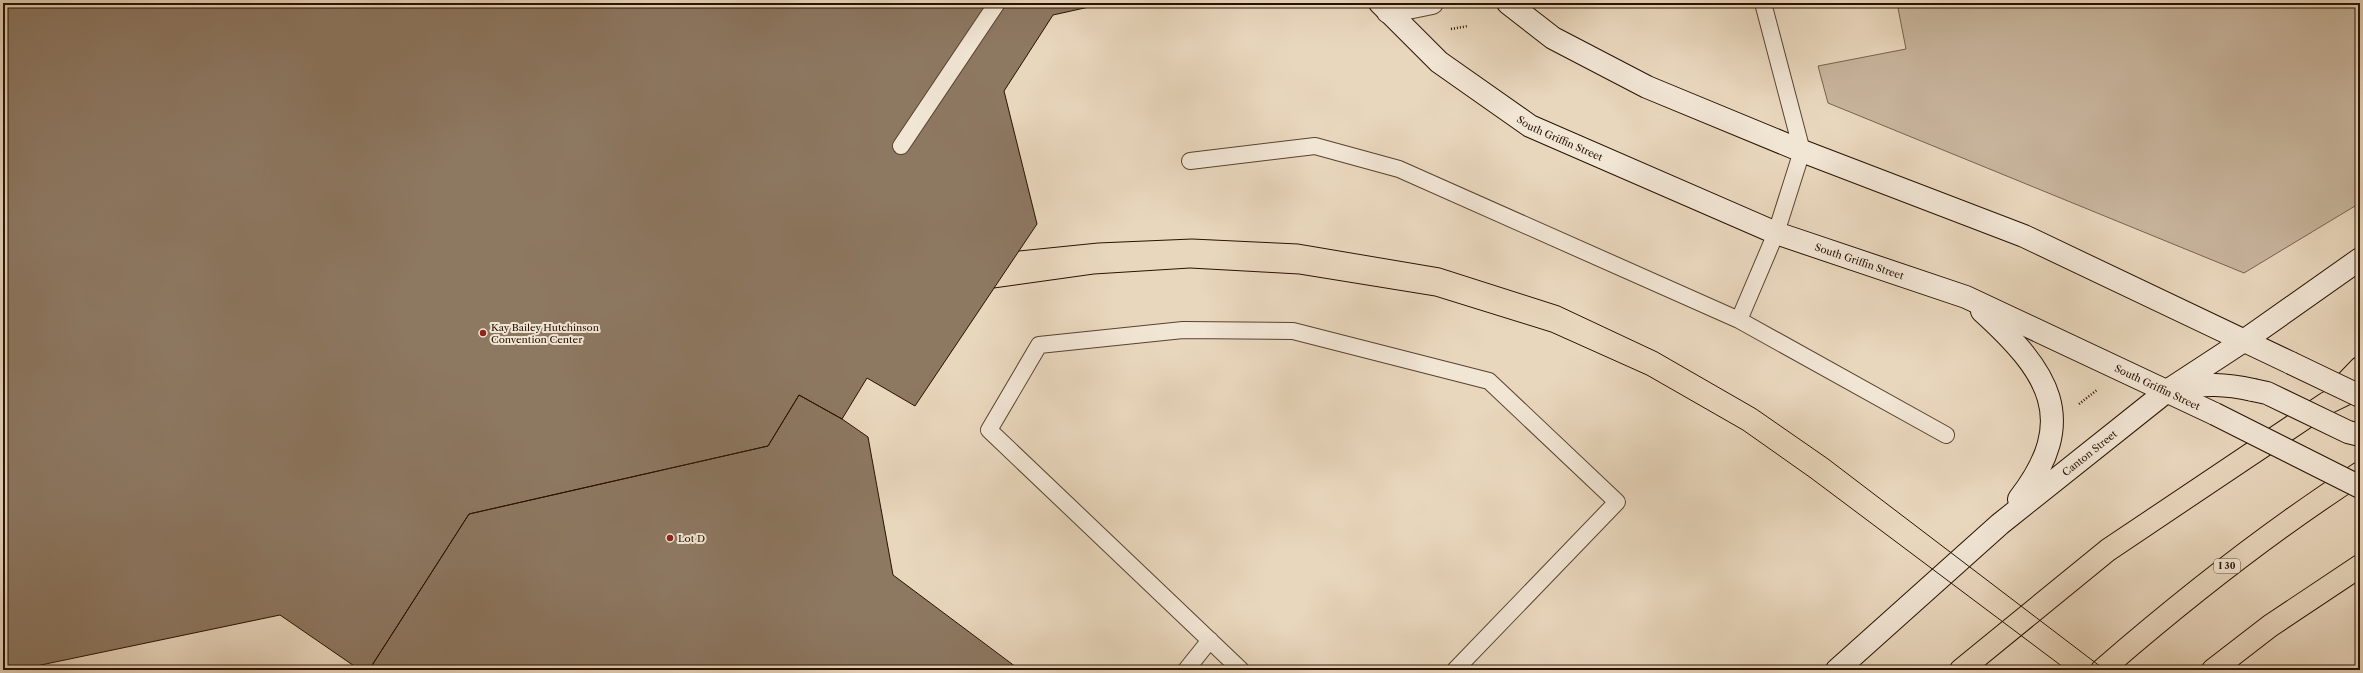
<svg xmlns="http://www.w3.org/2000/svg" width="2363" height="673" viewBox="0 0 2363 673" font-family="'Libre Caslon Text',serif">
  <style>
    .green { fill: #c8b59d; stroke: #78634e }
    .building { fill: #8d7862; stroke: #291100 }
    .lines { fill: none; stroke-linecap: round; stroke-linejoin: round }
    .service-casing { stroke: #59422f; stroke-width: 18 }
    .minor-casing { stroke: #59422f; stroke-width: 24 }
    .secondary-casing { stroke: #291100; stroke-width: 24 }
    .motorway-casing { stroke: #291100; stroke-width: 24 }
    .path { stroke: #291100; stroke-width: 2.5; stroke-dasharray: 1 2; stroke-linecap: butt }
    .service { stroke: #f1e5d4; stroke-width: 16 }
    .minor { stroke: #f1e5d4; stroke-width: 22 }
    .secondary { stroke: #f1e5d4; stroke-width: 22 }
    .motorway { stroke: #e9d7bd; stroke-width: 22 }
    .tram { stroke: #291100; stroke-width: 1 }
    .secondary-bridge-casing { stroke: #291100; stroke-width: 24; stroke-linecap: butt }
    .secondary-bridge { stroke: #f1e5d4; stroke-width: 22 }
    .poi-dot { fill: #8f2418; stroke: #f1e5d4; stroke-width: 1.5 }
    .labels { text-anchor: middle; stroke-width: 4; stroke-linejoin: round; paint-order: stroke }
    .shield { fill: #f1e5d4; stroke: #655140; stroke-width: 1 }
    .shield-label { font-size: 9px; font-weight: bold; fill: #291100 }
    .street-label { font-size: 10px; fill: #291100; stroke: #f1e5d4 }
    .poi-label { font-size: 10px; fill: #291100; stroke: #f1e5d4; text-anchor: start }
  </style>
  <rect width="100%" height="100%" fill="#e9d7bd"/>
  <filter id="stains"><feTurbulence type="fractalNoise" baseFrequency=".005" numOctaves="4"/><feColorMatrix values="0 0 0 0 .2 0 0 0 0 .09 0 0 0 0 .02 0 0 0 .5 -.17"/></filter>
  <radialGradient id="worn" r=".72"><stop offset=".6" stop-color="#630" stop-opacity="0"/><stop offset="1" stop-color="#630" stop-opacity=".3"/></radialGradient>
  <path class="green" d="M1897,3H2360V203L2244,273L1828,103L1818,66L1906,49Z"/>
  <path class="building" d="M3,3H1107L1053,15L1004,91L1037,224L915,406L867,378L842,419L799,395L768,446L469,514L369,670H360L280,615L17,670H3Z
    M799,395L842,419L868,437L893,575L1020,670H369L469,514L768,446Z"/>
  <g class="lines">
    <defs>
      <path id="service" d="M901,146L997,3
        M1190,161L1315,146L1399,169L1739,320L1946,435
        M1739,320L1776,233L1802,151L1763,3
        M1186,670L1210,640
        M1241,670L989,430L1039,345L1183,330L1293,331L1489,381L1617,502L1455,670"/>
      <path id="minor" d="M1388,12L1432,3"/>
      <g id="secondary">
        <path id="s1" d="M1380,3L1439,62L1530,126L1776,233L1966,297L2215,414"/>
        <path d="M1508,3L1553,38L1647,87L1802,151L2024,236L2291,363"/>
        <path d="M1982,311C2048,371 2081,419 2019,499"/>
        <path d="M2177,389C2204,383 2226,384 2253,390"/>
        <path id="s2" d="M1837,670L2000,524L2167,391L2245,340L2360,259"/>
      </g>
      <path id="motorway" d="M2336,393L2360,368
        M1961,670L2108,550L2327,403L2360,387
        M2102,670C2185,598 2267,533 2360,473
        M2213,670L2270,626L2360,566"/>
    </defs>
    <use href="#service" class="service-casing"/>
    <use href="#minor" class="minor-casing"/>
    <use href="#secondary" class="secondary-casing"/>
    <use href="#motorway" class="motorway-casing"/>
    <path class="path" d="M1451,29L1468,26
      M2079,404L2097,390"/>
    <use href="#service" class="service"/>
    <use href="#minor" class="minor"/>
    <use href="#secondary" class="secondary"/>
    <use href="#motorway" class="motorway"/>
    <path class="tram" d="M1019,251L1098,243L1192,239L1298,244L1440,268L1559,306L1657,352L1756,409L1828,459L2105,670
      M994,288L1094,274L1190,268L1299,274L1435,296L1551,332L1647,375L1743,430L1811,478L2067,670"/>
    <defs>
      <path id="secondary-bridge" d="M2291,363L2360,396
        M2253,390L2267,393L2348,432L2360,435
        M2215,414L2360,487"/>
    </defs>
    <use href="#secondary-bridge" class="secondary-bridge-casing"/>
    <use href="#secondary-bridge" class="secondary-bridge"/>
  </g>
  <g class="poi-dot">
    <circle cx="483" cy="333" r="4"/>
    <circle cx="670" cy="538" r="4"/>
  </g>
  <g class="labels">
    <rect class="shield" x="2214" y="559" width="26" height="14" rx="3"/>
    <g class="shield-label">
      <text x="2227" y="569">I 30</text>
    </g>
    <g class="street-label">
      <text dy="4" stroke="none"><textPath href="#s1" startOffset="227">South Griffin Street</textPath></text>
      <text dy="4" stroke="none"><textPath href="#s1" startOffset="551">South Griffin Street</textPath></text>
      <text dy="4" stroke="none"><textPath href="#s1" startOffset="875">South Griffin Street</textPath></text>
      <text dy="4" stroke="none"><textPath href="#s2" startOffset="333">Canton Street</textPath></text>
    </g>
    <g class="poi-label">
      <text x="491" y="331">Kay Bailey Hutchinson<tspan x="491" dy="12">Convention Center</tspan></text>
      <text x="678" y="542">Lot D</text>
    </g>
  </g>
  <rect width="2363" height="673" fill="none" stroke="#e9d7bd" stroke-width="16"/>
  <rect x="4" y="4" width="2355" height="665" fill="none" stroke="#291100" stroke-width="2"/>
  <rect x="8" y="8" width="2347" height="657" fill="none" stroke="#291100"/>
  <rect width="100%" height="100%" filter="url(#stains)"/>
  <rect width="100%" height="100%" fill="url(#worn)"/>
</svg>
